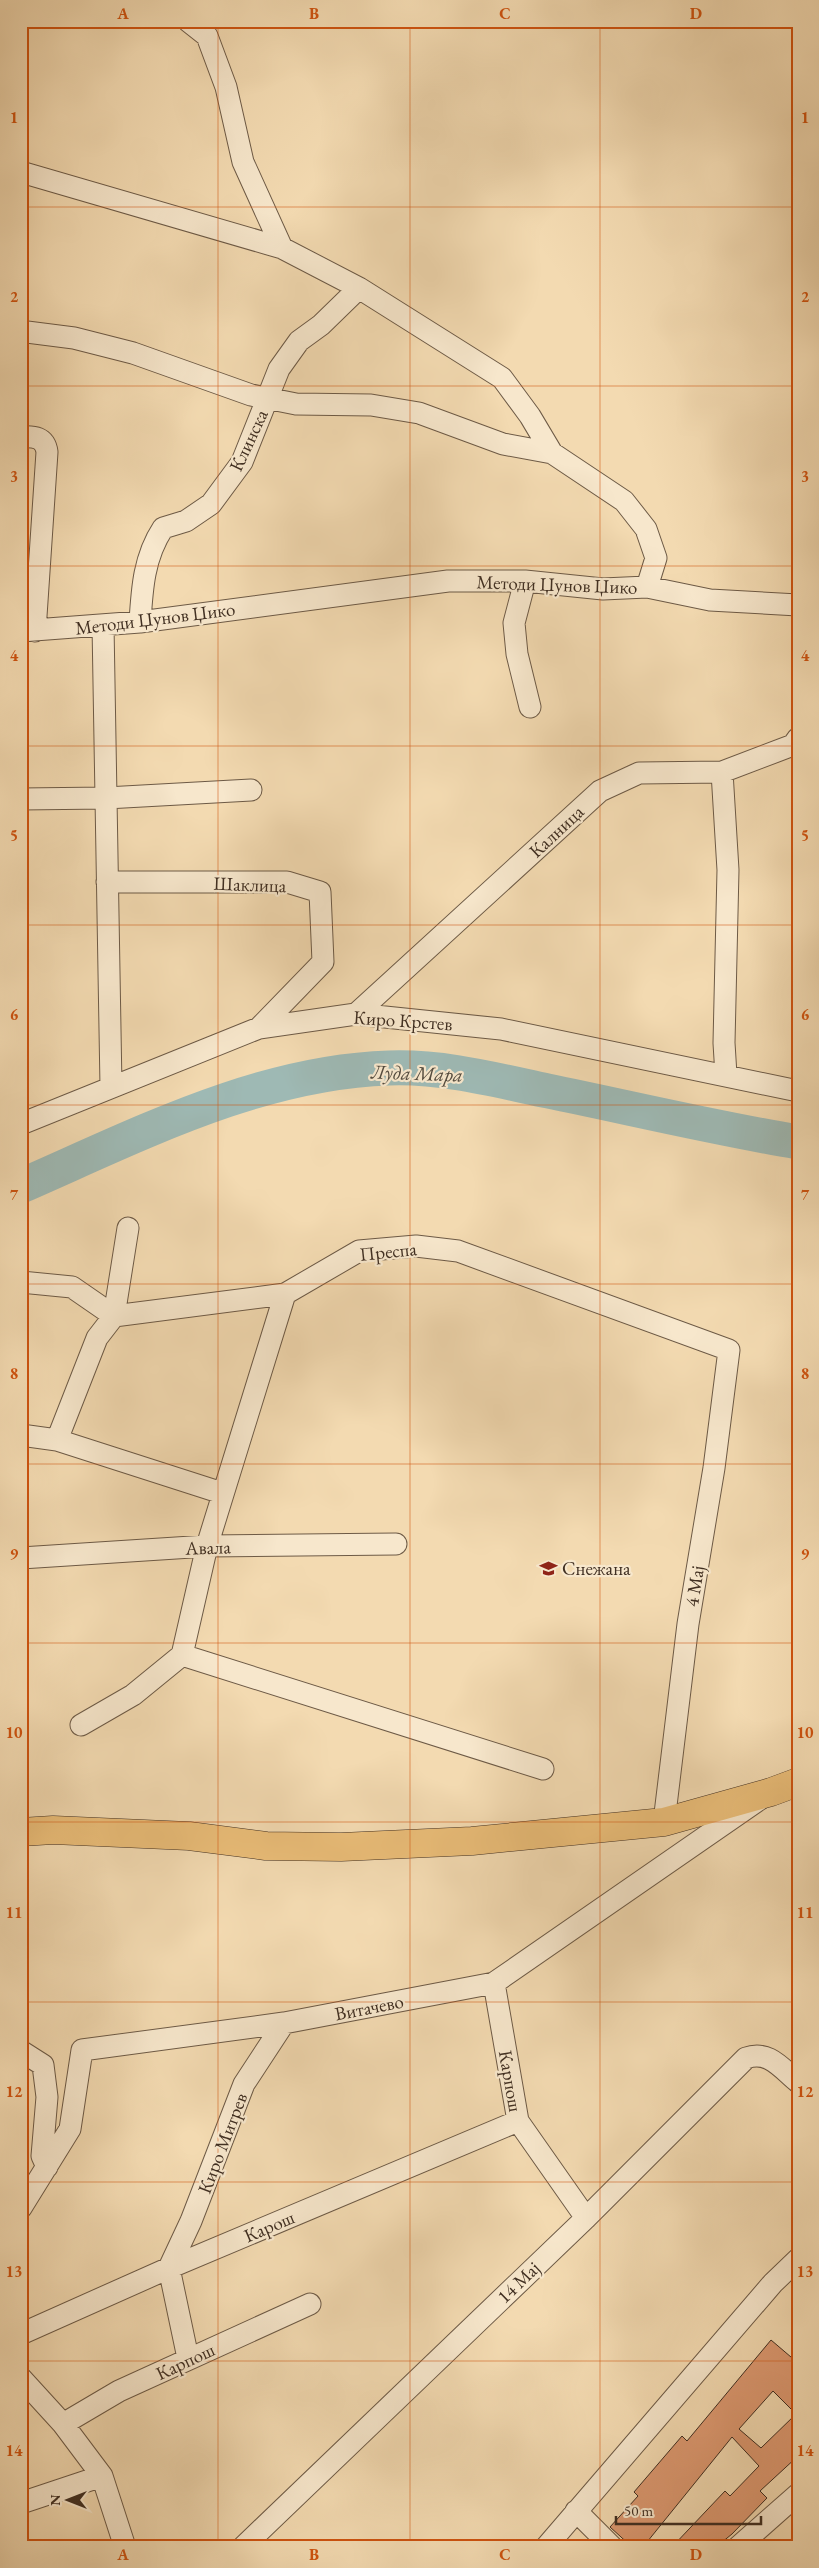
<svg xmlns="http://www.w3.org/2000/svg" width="819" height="2568" viewBox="0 0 819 2568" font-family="'EB Garamond',serif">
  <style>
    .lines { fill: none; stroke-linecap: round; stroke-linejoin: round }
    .river { stroke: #9eb9b4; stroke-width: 35 }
    .building { fill: #dc9971; stroke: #402f22; fill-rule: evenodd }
    .minor-casing { stroke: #6d5a46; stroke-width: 23 }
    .major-casing { stroke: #402f22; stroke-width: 29 }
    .minor { stroke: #f7e7cc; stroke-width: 21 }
    .major { stroke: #eabd78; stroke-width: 28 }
    .grid { fill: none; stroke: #cf530f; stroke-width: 1; stroke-opacity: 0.55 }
    .labels { text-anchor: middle; stroke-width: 4.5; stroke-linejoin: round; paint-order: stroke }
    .street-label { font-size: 19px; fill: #402f22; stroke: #f7e7cc }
    .poi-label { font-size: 19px; fill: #402f22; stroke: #f7e7cc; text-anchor: start }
    .water-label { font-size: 20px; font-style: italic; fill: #534b3f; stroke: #f7e7cc }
    .neatline { fill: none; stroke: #cf530f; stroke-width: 2 }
    .grid-label { font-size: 16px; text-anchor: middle; font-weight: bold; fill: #cf530f }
  </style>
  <rect width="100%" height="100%" fill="#f3dab1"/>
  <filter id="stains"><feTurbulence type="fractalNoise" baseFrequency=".004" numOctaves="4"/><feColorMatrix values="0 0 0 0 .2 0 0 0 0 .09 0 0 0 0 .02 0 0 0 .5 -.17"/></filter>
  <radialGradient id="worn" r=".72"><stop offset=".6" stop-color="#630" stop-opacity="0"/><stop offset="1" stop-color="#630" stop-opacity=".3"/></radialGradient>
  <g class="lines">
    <path class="river" d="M21,1186C138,1135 259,1072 389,1068C443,1066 496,1080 548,1091C631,1108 714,1128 798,1142"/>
  </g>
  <path class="building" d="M771,2340L798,2363V2456L760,2491L767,2498L732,2534L716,2547H672L725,2491L730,2496L759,2466L732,2437L643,2547H632L610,2527L638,2496L634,2492L682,2436L687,2441ZM773,2391L796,2414L761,2448L739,2429Z"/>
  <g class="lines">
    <defs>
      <path id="minor" d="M188,21L207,36L226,87L243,162L282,248L359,288L502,378L530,416L552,453L624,501L646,529L656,558L647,587
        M21,172L282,248
        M21,334L27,332L74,338L133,353L251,395L296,404L371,405L419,413L503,444L552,453
        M21,437C34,436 45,437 47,452L35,631
        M525,581L514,623L517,654L530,707
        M140,622C142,588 144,557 163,528L186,521L211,504L242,462L279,369L299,341L321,325L359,288
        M103,625L111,1087
        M21,631L140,622L448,581H525L603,589L647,587L710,600L798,605
        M722,772L728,870L724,1043L726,1075
        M21,799L106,798L251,790
        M107,882H287L320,892L323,962L259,1028
        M356,1014L600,791L639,773L722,772L793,745L798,738
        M21,1124L259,1028L356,1014L501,1029L798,1091
        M21,1282L72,1287L114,1316L285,1294L359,1251L416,1246L458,1251L729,1350L714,1468L688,1624L664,1822
        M21,1435L57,1440L222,1493
        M57,1440L97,1338L114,1316L128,1228
        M21,1558L207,1546L396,1544
        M182,1655L543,1769
        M81,1725L133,1695L182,1655L207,1546L285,1294
        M494,1983L518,2121L586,2218
        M21,2051L43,2065L47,2097L42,2156L47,2167
        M21,2208L70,2129L82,2050L284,2023L494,1983L760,1799
        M21,2334L169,2268L518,2121
        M188,2358L169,2268L191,2221L244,2084L284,2023
        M21,2378L63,2424L102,2476L125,2547
        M63,2424L119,2391L310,2304
        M21,2503L102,2476
        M576,2511L612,2547
        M243,2547L586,2218L746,2058C769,2050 781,2068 798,2082
        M546,2547L773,2283L798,2259
        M738,2547L798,2494"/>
      <path id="major" d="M21,1832L53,1830L189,1836L266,1846L341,1847L472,1841L664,1822L771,1792L798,1782"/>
    </defs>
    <use href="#minor" class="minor-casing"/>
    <use href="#major" class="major-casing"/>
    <use href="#minor" class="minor"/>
    <use href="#major" class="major"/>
  </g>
  <path class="grid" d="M218,21V2547M410,21V2547M600,21V2547M21,207H798M21,386H798M21,566H798M21,746H798M21,925H798M21,1105H798M21,1284H798M21,1464H798M21,1643H798M21,1822H798M21,2002H798M21,2182H798M21,2361H798"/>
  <defs>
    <symbol id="school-bare" viewBox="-9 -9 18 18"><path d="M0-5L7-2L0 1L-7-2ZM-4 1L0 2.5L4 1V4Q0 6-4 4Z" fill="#8f2418" stroke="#f7e7cc" stroke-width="2.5" paint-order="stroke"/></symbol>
  </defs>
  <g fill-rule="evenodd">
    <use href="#school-bare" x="536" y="1556" width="25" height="25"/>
  </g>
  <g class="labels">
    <g class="street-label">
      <text transform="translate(248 440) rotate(-65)" y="7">Клинска</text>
      <text transform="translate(557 584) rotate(2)" y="7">Методи Џунов Џико</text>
      <text transform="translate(155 618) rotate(-7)" y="7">Методи Џунов Џико</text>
      <text transform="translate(556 831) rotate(-43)" y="7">Калница</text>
      <text transform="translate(250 884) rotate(2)" y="7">Шаклица</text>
      <text transform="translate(403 1020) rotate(4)" y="7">Киро Крстев</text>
      <text transform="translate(388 1251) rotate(-6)" y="7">Преспа</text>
      <text transform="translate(208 1547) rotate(-2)" y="7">Авала</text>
      <text transform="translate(694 1586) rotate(-81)" y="7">4 Мај</text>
      <text transform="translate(369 2007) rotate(-11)" y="7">Витачево</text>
      <text transform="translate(511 2081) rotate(80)" y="7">Карпош</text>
      <text transform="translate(222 2143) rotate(-69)" y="7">Киро Митрев</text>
      <text transform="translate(269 2226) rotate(-23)" y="7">Карош</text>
      <text transform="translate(518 2282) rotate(-44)" y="7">14 Мај</text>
      <text transform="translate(185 2361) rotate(-25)" y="7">Карпош</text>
    </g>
    <g class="poi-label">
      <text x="562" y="1575">Снежана</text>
    </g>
    <g class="water-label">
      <text transform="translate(417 1073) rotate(2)" y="7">Луда Мара</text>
    </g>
  </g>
  <rect width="819" height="2568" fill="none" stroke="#f3dab1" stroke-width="55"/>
  <g transform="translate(68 2500) rotate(270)" stroke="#f7e7cc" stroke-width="4" paint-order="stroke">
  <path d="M0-4L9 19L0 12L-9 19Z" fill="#402f22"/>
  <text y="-8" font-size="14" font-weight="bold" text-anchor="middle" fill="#402f22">N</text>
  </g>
  <path d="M616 2516v8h145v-8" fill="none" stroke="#402f22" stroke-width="2.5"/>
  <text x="624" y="2516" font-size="15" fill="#402f22" stroke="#f7e7cc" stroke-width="4" paint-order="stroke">50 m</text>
  <rect x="28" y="28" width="764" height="2512" class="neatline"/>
  <g class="grid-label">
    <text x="123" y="19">A</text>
    <text x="314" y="19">B</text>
    <text x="505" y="19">C</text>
    <text x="696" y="19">D</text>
    <text x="14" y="123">1</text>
    <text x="805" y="123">1</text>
    <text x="14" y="302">2</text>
    <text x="805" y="302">2</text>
    <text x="14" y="482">3</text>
    <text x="805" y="482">3</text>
    <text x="14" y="661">4</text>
    <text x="805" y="661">4</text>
    <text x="14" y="841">5</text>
    <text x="805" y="841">5</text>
    <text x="14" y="1020">6</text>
    <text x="805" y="1020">6</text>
    <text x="14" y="1200">7</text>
    <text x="805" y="1200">7</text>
    <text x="14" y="1379">8</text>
    <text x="805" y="1379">8</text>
    <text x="14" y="1559">9</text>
    <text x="805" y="1559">9</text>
    <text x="14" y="1738">10</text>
    <text x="805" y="1738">10</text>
    <text x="14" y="1918">11</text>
    <text x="805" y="1918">11</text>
    <text x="14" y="2097">12</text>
    <text x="805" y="2097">12</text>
    <text x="14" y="2277">13</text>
    <text x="805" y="2277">13</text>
    <text x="14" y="2456">14</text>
    <text x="805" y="2456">14</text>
    <text x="123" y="2560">A</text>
    <text x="314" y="2560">B</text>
    <text x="505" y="2560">C</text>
    <text x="696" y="2560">D</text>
  </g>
  <rect width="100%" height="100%" filter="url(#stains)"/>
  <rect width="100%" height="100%" fill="url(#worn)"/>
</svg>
